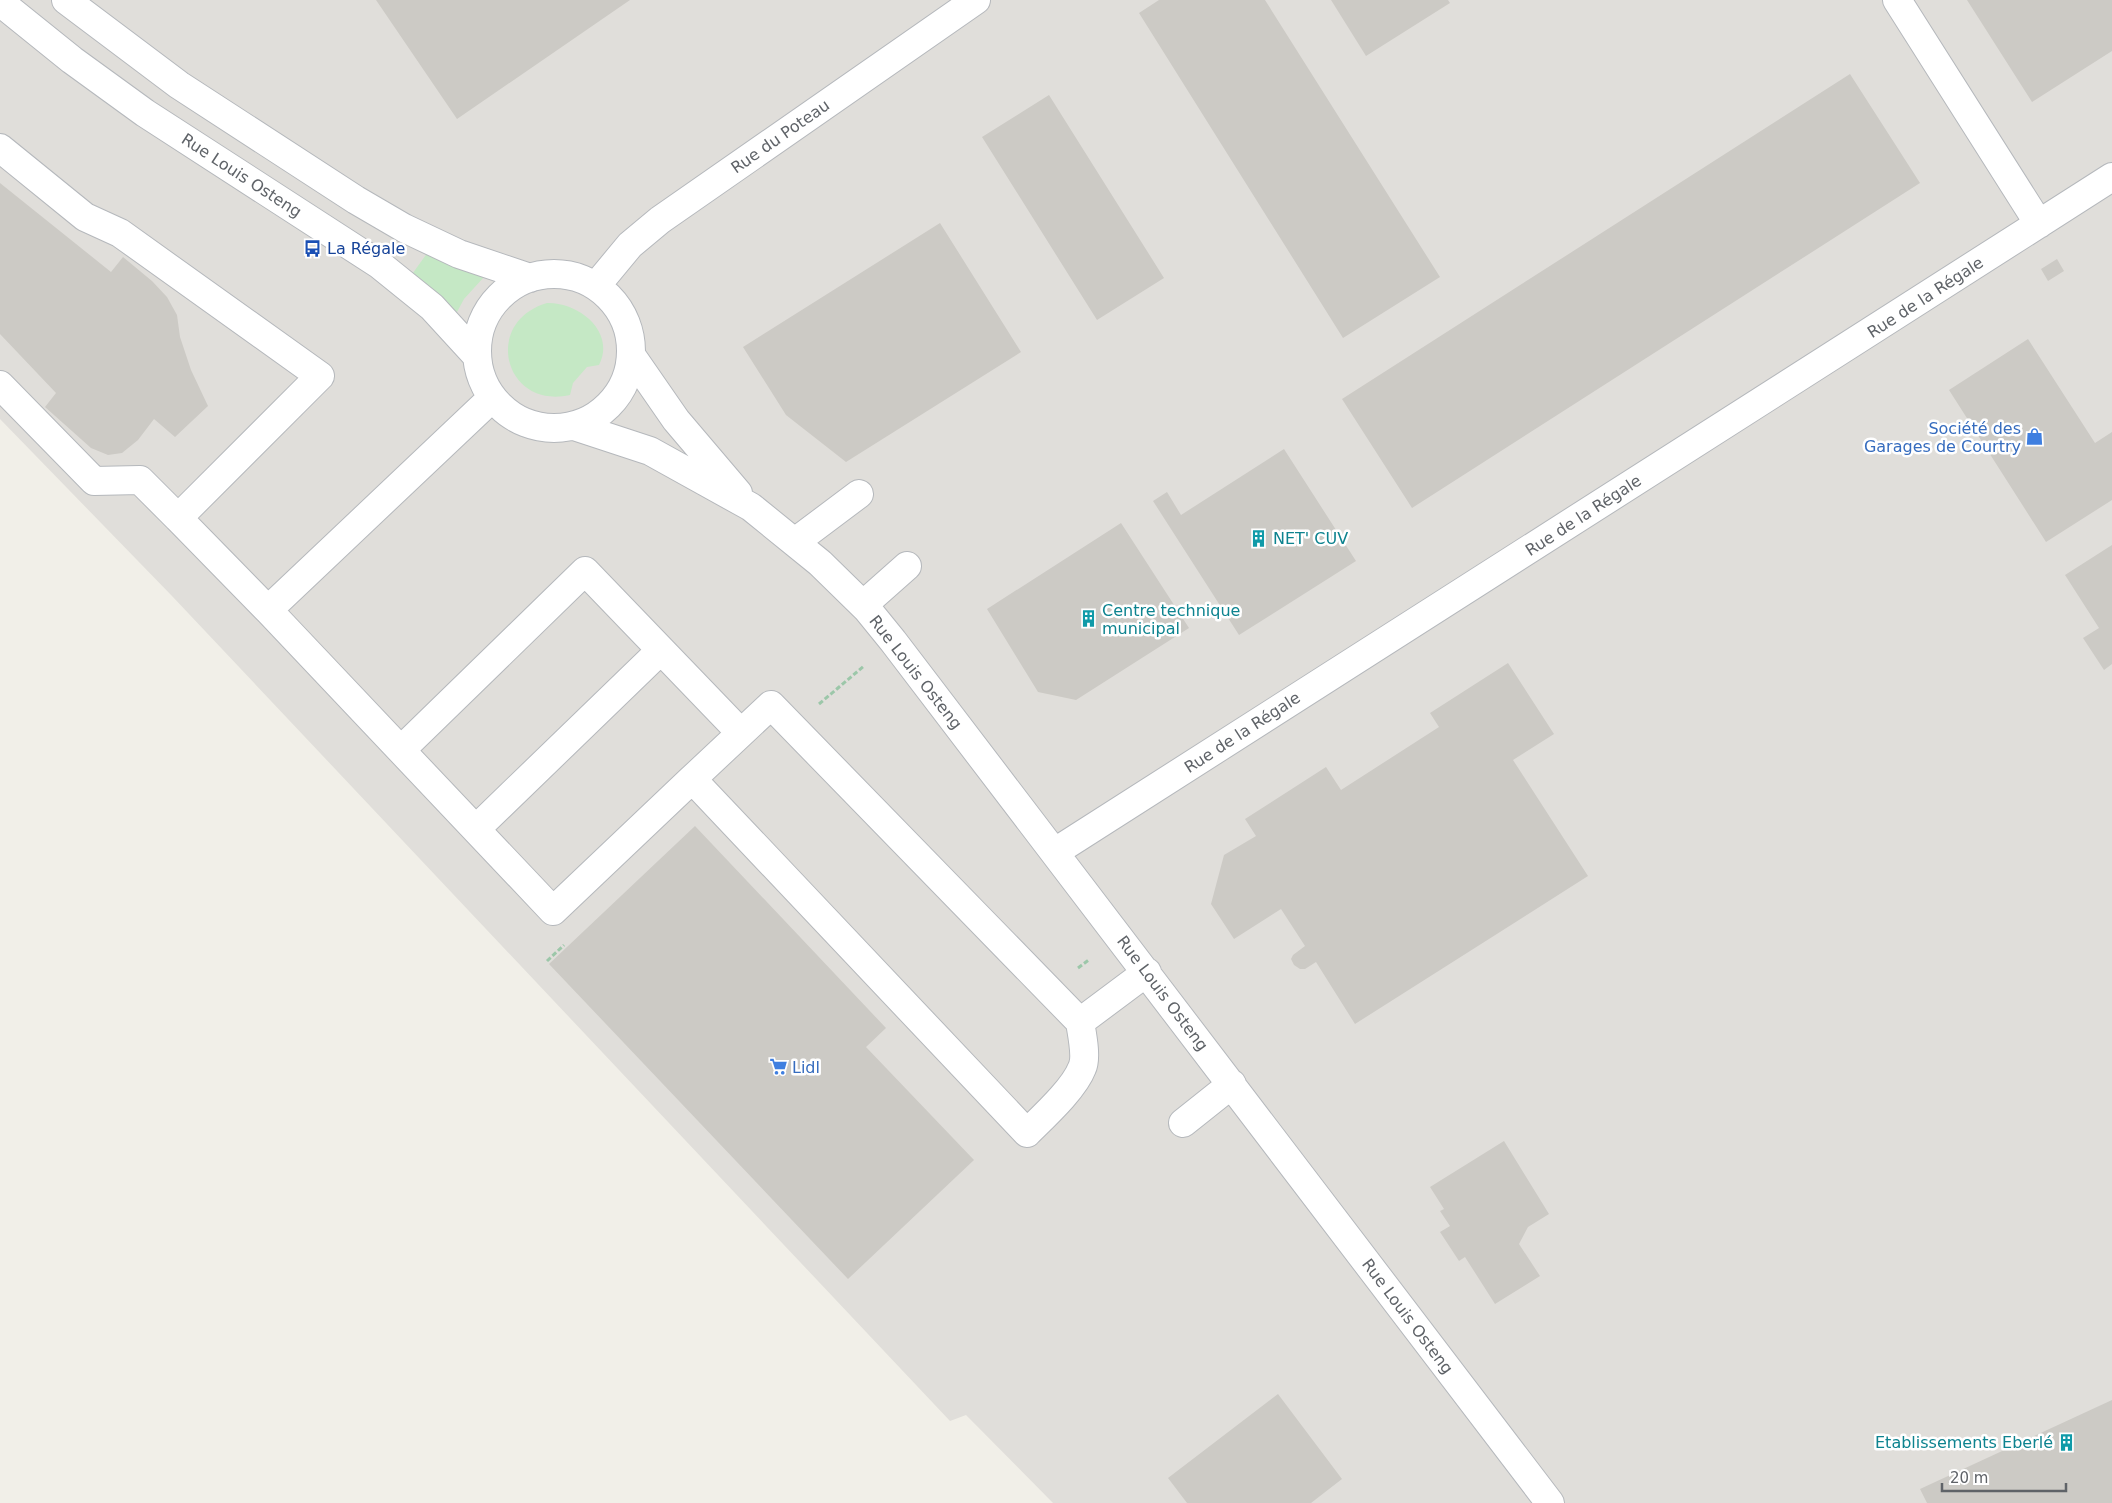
<svg xmlns="http://www.w3.org/2000/svg" width="2112" height="1503" viewBox="0 0 2112 1503" font-family="'DejaVu Sans',sans-serif">
  <style>
    .industrial { fill: #e0deda }
    .green { fill: #c5e8c5 }
    .building { fill: #cccac5 }
    .lines { fill: none; stroke-linecap: round; stroke-linejoin: round }
    .minor-casing { stroke: #b5b8bc; stroke-width: 30 }
    .path { stroke: #9cc7a9; stroke-width: 3; stroke-dasharray: 5 2.5; stroke-linecap: butt }
    .minor { stroke: #fff; stroke-width: 28 }
    .labels { text-anchor: middle; stroke-width: 5; stroke-linejoin: round; paint-order: stroke }
    .street-label { font-size: 16px; fill: #5f6368; stroke: #fff }
    .transit-label { font-size: 16px; fill: #164399; stroke: #fff; text-anchor: start }
    .shop-label { font-size: 16px; fill: #366cbe; stroke: #fff; text-anchor: end }
    .culture-label { font-size: 16px; fill: #0d838f; stroke: #fff; text-anchor: start }
  </style>
  <rect width="100%" height="100%" fill="#f1efe8"/>
  <path class="industrial" d="M0,0H2112V1503H1053L966,1415L950,1421L172,596L0,419Z"/>
  <path class="green" d="M428,252L454,267L484,277L464,299L457,312L410,277Z
    M547,303C579,302 616,332 599,365L587,367L573,383L570,395C504,410 482,322 547,303Z"/>
  <path class="building" d="M376,0H630L457,119Z
    M1159,0H1265L1440,277L1343,338L1139,13Z
    M1331,0H1448L1450,3L1366,56Z
    M1967,0H2112V51L2032,102Z
    M1850,74L1920,183L1412,508L1342,399Z
    M1049,95L1164,278L1097,320L982,137Z
    M0,183L111,272L123,257L152,281L167,297L177,315L180,337L191,370L208,406L175,437L154,419L138,440L122,453L108,455L91,448L45,407L56,393L0,334Z
    M940,223L1021,352L846,462L786,415L743,347Z
    M2057,259L2064,271L2048,281L2041,269Z
    M2028,339L2095,443L2112,432V500L2046,542L1949,390Z
    M1284,449L1356,561L1239,635L1153,501L1167,492L1181,515Z
    M1121,523L1189,628L1076,700L1038,692L987,609Z
    M2112,545V664L2104,670L2083,638L2099,628L2065,575Z
    M1508,663L1554,734L1513,760L1588,876L1355,1024L1316,962L1305,969H1300L1294,965L1291,959L1293,955L1305,946L1281,909L1234,939L1211,904L1224,855L1256,836L1245,819L1326,767L1341,790L1439,727L1430,713Z
    M695,826L886,1028L866,1047L974,1160L848,1279L549,964Z
    M1504,1141L1549,1214L1528,1227L1519,1244L1540,1276L1495,1304L1465,1257L1459,1261L1440,1232L1450,1226L1440,1211L1444,1209L1430,1187Z
    M1278,1394L1342,1479L1311,1503H1187L1168,1478Z
    M2112,1400V1503H1927L1920,1489Z"/>
  <g class="lines">
    <defs>
      <path id="minor" d="M66,0L179,85L356,200L404,228L459,254L530,278
        M1897,0L2039,224
        M0,2L72,60L145,113L380,265L432,307L476,355
        M0,148L85,217L120,233L320,376L178,518L140,480L94,481L0,385
        M477 351a77 77 0 1 1 154 0a77 77 0 1 1-154 0Z
        M596,286L630,245L660,220L976,0
        M631,355L676,420L738,493
        M492,398L268,610L553,911L692,779L1027,1133C1043,1117 1074,1089 1082,1068C1087,1058 1082,1034 1080,1022L1147,972
        M574,426L650,451L751,507L820,563L867,609L893,641L1550,1503
        M178,518L268,610
        M795,542L859,494
        M863,605L907,566
        M401,750L585,571L740,732
        M692,779L771,705L1080,1022
        M476,829L661,650
        M1055,852L2112,177
        M1183,1123L1232,1084"/>
    </defs>
    <use href="#minor" class="minor-casing"/>
    <path class="path" d="M819,704L864,666
      M547,961L564,945
      M1078,968L1090,959"/>
    <use href="#minor" class="minor"/>
  </g>
  <defs>
    <symbol id="bus-bare" viewBox="-9 -9 18 18"><path d="M-5-6H5V4H4V6H2V4H-2V6H-4V4H-5ZM-3.5-4V0h7V-4ZM-3.5 1.2v1.5H-2V1.2ZM2 1.2v1.5H3.5V1.2Z" fill="#1a4fb4" stroke="#fff" stroke-width="2.5" paint-order="stroke"/></symbol>
    <symbol id="shop-bare" viewBox="-9 -9 18 18"><path d="M-5-2.5h2.3a2.7 3.5 0 0 1 5.4 0H5L5.5 6h-11ZM-1.5-2.5h3a1.5 2.3 0 0 0-3 0Z" fill="#3f7fe0" stroke="#fff" stroke-width="2.5" paint-order="stroke"/></symbol>
    <symbol id="building-bare" viewBox="-9 -9 18 18"><path d="M-4-6H4V6H1V3H-1V6H-4ZM-2.5-4.3h1.7v1.8h-1.7ZM.8-4.3h1.7v1.8H.8ZM-2.5-1h1.7V.8h-1.7ZM.8-1h1.7V.8H.8Z" fill="#0f9aa8" stroke="#fff" stroke-width="2.5" paint-order="stroke"/></symbol>
    <symbol id="supermarket-bare" viewBox="-9 -9 18 18"><path d="M-6-5.5h2.5l.6 2H6L4.5 2H-2.5L-4.4-4H-6ZM-1.5 3.2a1.3 1.3 0 1 0 .1 0ZM3 3.2a1.3 1.3 0 1 0 .1 0Z" fill="#3f7fe0" stroke="#fff" stroke-width="2.5" paint-order="stroke"/></symbol>
  </defs>
  <g fill-rule="evenodd">
    <use href="#bus-bare" x="300" y="236" width="25" height="25"/>
    <use href="#shop-bare" x="2022" y="424" width="25" height="25"/>
    <use href="#building-bare" x="1246" y="526" width="25" height="25"/>
    <use href="#building-bare" x="1076" y="606" width="25" height="25"/>
    <use href="#supermarket-bare" x="766" y="1054" width="25" height="25"/>
    <use href="#building-bare" x="2054" y="1430" width="25" height="25"/>
  </g>
  <g class="labels">
    <g class="street-label">
      <text transform="translate(780 136) rotate(-35)" y="6">Rue du Poteau</text>
      <text transform="translate(242 175) rotate(33)" y="6">Rue Louis Osteng</text>
      <text transform="translate(1925 297) rotate(-33)" y="6">Rue de la Régale</text>
      <text transform="translate(1583 515) rotate(-33)" y="6">Rue de la Régale</text>
      <text transform="translate(916 672) rotate(52)" y="6">Rue Louis Osteng</text>
      <text transform="translate(1242 732) rotate(-33)" y="6">Rue de la Régale</text>
      <text transform="translate(1163 993) rotate(53)" y="6">Rue Louis Osteng</text>
      <text transform="translate(1408 1316) rotate(53)" y="6">Rue Louis Osteng</text>
    </g>
    <g class="transit-label">
      <text x="327" y="254">La Régale</text>
    </g>
    <g class="shop-label">
      <text x="2021" y="434">Société des<tspan x="2021" dy="18">Garages de Courtry</tspan></text>
      <text x="792" y="1073" text-anchor="start">Lidl</text>
    </g>
    <g class="culture-label">
      <text x="1273" y="544">NET' CUV</text>
      <text x="1102" y="616">Centre technique<tspan x="1102" dy="18">municipal</tspan></text>
      <text x="2053" y="1448" text-anchor="end">Etablissements Eberlé</text>
    </g>
  </g>
  <path d="M1942 1483v8h124v-8" fill="none" stroke="#5f6368" stroke-width="2.5"/>
  <text x="1950" y="1483" font-size="15" fill="#5f6368" stroke="#ffffff" stroke-width="4" paint-order="stroke">20 m</text>
</svg>
